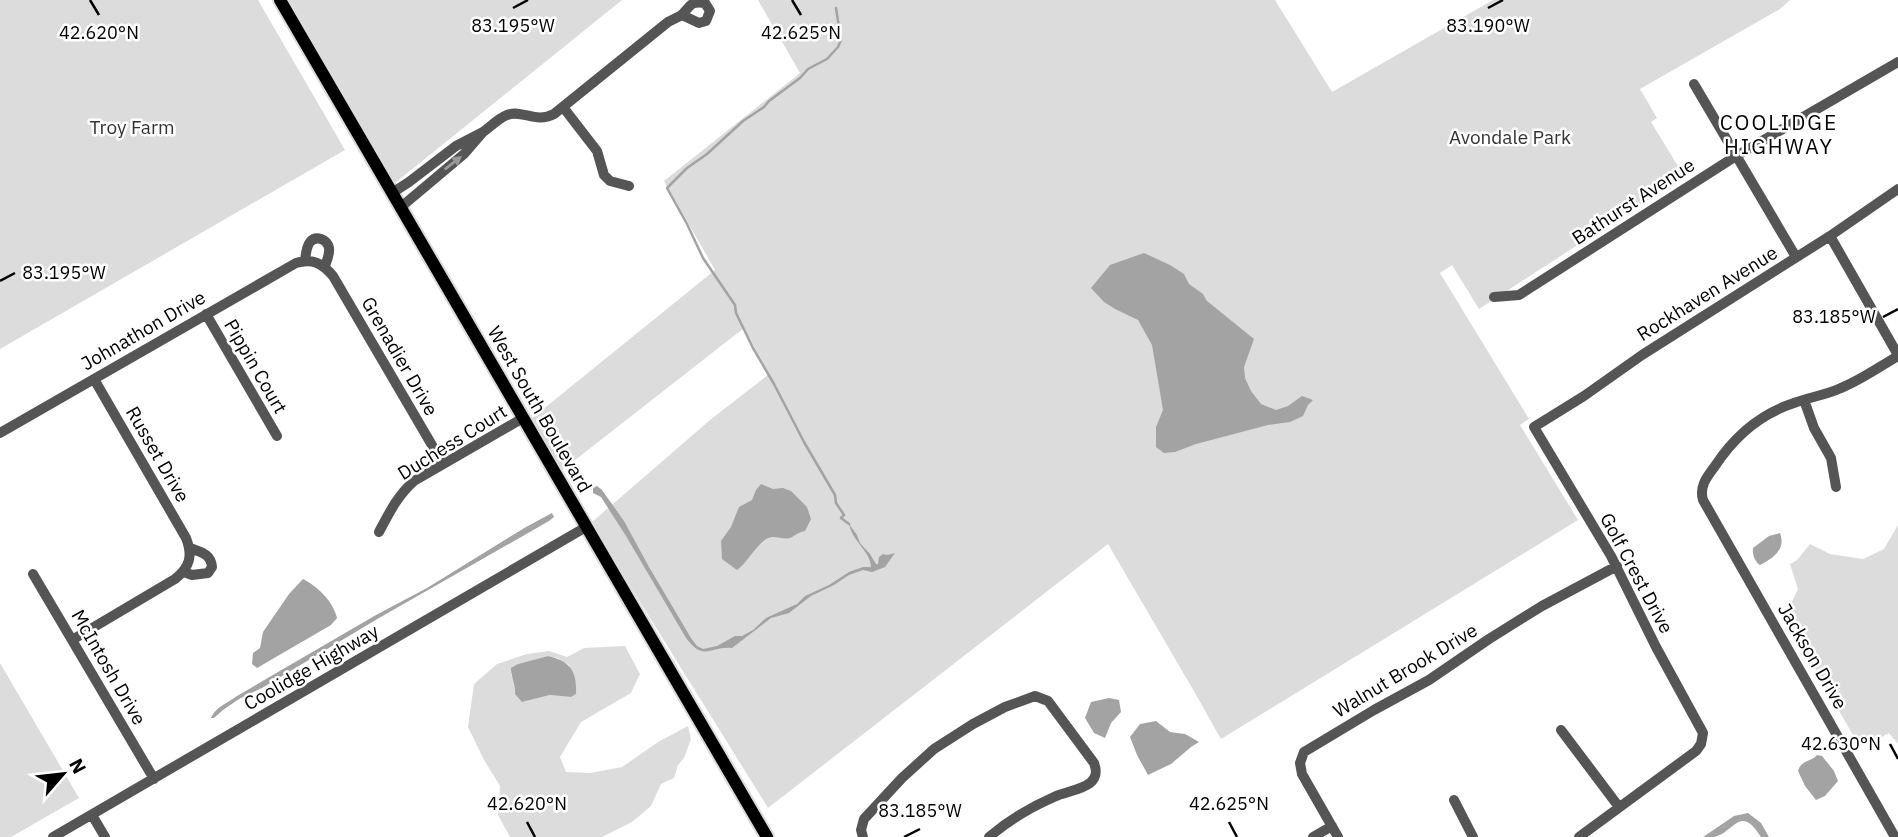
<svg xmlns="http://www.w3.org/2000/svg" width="1898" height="837" viewBox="0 0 1898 837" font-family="'IBM Plex Sans',sans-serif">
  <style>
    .green { fill: #dcdcdc; fill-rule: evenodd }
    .water { fill: #a3a3a3 }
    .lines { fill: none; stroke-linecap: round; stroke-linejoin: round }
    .stream { stroke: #a3a3a3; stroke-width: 2.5 }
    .major-casing { stroke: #dbdbdb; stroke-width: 16 }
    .minor { stroke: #555; stroke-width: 10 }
    .major { stroke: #000; stroke-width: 12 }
    .oneway { fill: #999 }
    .ticks { fill: none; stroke: #000; stroke-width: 2.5 }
    .labels { text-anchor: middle; stroke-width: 5; stroke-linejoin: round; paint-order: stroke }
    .park-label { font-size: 19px; fill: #333; stroke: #fff }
    .street-label { font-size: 19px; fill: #000; stroke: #fff }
    .neighbourhood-label { font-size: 21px; letter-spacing: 2px; fill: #000; stroke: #fff }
    .ticks-label { font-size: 18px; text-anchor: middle; fill: #000; stroke: #fff; stroke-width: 5; stroke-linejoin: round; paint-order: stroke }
  </style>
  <rect width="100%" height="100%" fill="#fff"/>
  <path class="green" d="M0,0H258L345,150L0,349Z
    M289,0H622L395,183Z
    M758,0H1275L1332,92L1493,0H1790L1780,9L1640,89L1657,118L1651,122L1684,176L1479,309L1452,265L1440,273L1529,419L1520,425L1578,520L1221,739L1195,693L1108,544L768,808L591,523L710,420L769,374L744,328L561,471L531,419L715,270L664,181L800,73Z
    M1898,525V744L1889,733L1868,745L1854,737L1785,616L1798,589L1790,564L1797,560L1810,544L1830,554L1863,559L1884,549Z
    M625,646L640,674L631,693L581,722L560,757L566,772L590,773L622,767L658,742L688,726L691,739L684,758L678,765L674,778L661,784L651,806L632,822L602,837H510L498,815L500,786L484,760L468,727L474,684L497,664L527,654L549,651L567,657L584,648ZM548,656L558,658L569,665L576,694L570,697L550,695L522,702L511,674L518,664Z
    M0,663L79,798L11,837H0Z"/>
  <path class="water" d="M1144,253L1170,265L1184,274L1189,284L1203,294L1207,301L1254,339L1244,367L1245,378L1251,391L1261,404L1276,410L1288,406L1302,396L1313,400L1308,405L1303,416L1290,422L1268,425L1196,444L1175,452L1164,453L1156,447V427L1163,410L1152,345L1138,320L1115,309L1104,302L1091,288L1110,265Z
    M761,484L773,489L783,488L791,491L807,507L811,519L805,531C799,532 796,535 790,538C783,540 775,535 768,538C758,542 747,563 737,570L722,559L721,541L731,527L739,507L752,500L756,490Z
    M597,486L602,490L624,521L649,567L691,638L697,646L703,649L717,646L735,636H742L753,630L766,618L797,604L805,596L829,585L849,572L863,567H871C871,552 852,541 849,524L857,535L860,543L870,554L876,564H878L879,557L883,554L887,555L895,553L885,567L872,572L863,570L849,575L834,585L811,596L789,613L771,618L732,648C710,646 704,662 686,638L626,536L601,497L593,493V488Z
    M552,513L554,517L549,521L379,618L262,688L239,699L223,710L214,718H211C215,707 228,703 237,696L376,615L427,588L526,527Z
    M1780,533C1786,549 1774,558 1760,565C1755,562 1752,554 1753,548L1769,536Z
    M303,579C317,586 333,601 337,618L331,625L257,668L252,664L253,653L260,648L263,632L289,594Z
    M548,656C571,661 577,672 576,694L571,697L550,695L522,702L515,694C516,685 511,677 511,668L518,664Z
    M1109,698L1119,700L1121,712L1111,723L1105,738L1094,733L1085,718L1091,702Z
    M1156,721L1170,732L1185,734L1199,742L1191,747L1171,764L1148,775L1137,755L1130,737L1140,724Z
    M1817,755L1822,756L1834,771L1838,781L1825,796L1816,800L1805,786L1798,771C1801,760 1811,762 1817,755Z
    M1748,813L1761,823L1769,837H1761C1740,803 1734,833 1714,837C1710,837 1706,837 1703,837L1734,816Z"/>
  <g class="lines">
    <path class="stream" d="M836,8L841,40L838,47L827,59L808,69L800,78L769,101L764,107L743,121L707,154L687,168L667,188L687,224L703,258L735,305L736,313L753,348L774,384L804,442L835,495L836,503L844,515L841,518L849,524"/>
    <defs>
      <path id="major" d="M280,0L767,837"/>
    </defs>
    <use href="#major" class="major-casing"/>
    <path class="minor" d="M1694,84L1796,257
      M563,107L597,151L604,175L610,181L629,186
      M483,132C491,126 499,118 507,115C523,109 535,124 554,114L668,22C672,20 676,18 680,16C690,9 688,0 705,3L710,11L706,21L699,23L682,15
      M392,193L409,182L456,146L483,132L464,154L401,207
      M1830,236L1898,355
      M305,260C306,255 306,247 310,242C316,235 327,239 329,248C330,254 327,260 325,266
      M1494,297L1519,295L1736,156L1898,62
      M206,314L277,436
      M1804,400L1814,428L1831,458L1836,487
      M0,433L296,263C312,258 322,263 333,276L443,464
      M379,532C389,513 398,495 414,481L523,418
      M184,572L192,575L208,573L212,567C211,554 201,552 190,548
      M33,574L154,779
      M72,640L175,579C190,567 193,556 186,538L94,379
      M1561,730L1619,807
      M1454,800L1473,837
      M92,815L105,837
      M53,837L586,527
      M863,837L861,830L864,819L902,778L934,749L973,724L1005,707L1035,696L1048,701L1094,763C1097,771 1097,777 1090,783C1081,790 1065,792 1054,797C1031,807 1009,820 989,837
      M1313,837L1332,826
      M1338,837L1302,774L1300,763L1304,752L1374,710L1429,680L1489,639L1542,606L1617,566
      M1579,837L1696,751L1701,744L1703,733L1656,647L1611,556L1534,427L1584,396L1642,355L1830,236L1898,189
      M1895,837L1703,500C1699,486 1707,477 1715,466C1734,437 1760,414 1794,403C1810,397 1826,395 1841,388C1861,380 1879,367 1898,356"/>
    <use href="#major" class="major"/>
  </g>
  <defs><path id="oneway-solid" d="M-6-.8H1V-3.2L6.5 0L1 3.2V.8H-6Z" transform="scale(1.75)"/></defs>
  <use class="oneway" href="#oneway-solid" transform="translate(453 163) rotate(-38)"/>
  <path class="ticks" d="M90,0L99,15M792,0L801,15M513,8L528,0M1488,8L1503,0M0,281L15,273M1883,317L1898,309M1890,744L1898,759M527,822L535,837M1229,822L1237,837M904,837L920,829"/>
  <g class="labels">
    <g class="park-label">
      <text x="132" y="134">Troy Farm</text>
      <text x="1510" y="144">Avondale Park</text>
    </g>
    <g class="street-label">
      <text transform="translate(1633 201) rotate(-33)" y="7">Bathurst Avenue</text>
      <text transform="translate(1707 293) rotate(-32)" y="7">Rockhaven Avenue</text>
      <text transform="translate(143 330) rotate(-30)" y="7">Johnathon Drive</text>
      <text transform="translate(400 356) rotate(60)" y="7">Grenadier Drive</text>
      <text transform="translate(256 366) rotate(60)" y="7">Pippin Court</text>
      <text transform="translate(540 409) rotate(60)" y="7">West South Boulevard</text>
      <text transform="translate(452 442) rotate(-32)" y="7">Duchess Court</text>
      <text transform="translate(158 454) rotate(60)" y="7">Russet Drive</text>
      <text transform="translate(1637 573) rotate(62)" y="7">Golf Crest Drive</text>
      <text transform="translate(1813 656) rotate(60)" y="7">Jackson Drive</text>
      <text transform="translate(109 667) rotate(60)" y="7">McIntosh Drive</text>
      <text transform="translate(311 667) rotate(-30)" y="7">Coolidge Highway</text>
      <text transform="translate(1405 670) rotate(-31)" y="7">Walnut Brook Drive</text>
    </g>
    <g class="neighbourhood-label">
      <text x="1779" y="130">COOLIDGE<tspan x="1779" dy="24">HIGHWAY</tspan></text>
    </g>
  </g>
  <g class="ticks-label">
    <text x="1488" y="32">83.190°W</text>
    <text x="513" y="32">83.195°W</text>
    <text x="99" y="39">42.620°N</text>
    <text x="801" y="39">42.625°N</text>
    <text x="64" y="279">83.195°W</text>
    <text x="1834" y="323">83.185°W</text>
    <text x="1841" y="750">42.630°N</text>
    <text x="527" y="810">42.620°N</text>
    <text x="1229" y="810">42.625°N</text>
    <text x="920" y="817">83.185°W</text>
  </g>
  <g transform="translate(63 774) rotate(62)" stroke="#ffffff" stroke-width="5" paint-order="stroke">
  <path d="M0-5L12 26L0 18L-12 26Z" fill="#000000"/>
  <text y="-10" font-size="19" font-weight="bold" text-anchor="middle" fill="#000000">N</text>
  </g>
</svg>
